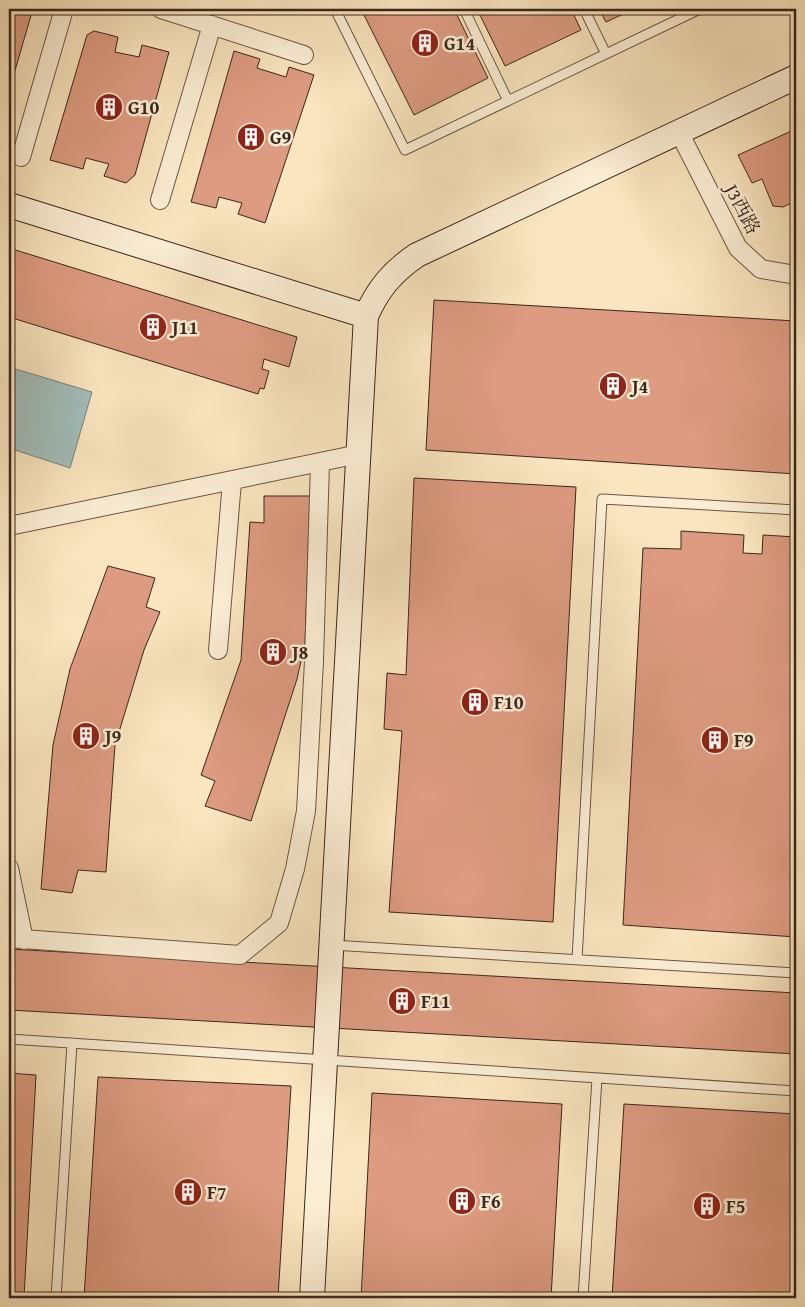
<svg xmlns="http://www.w3.org/2000/svg" width="805" height="1307" viewBox="0 0 805 1307" font-family="'Gentium Book Plus','Noto Serif SC',serif">
  <style>
    .water { fill: #a1bdbb; stroke: #78817b }
    .building { fill: #dd9b81; stroke: #3b261c }
    .lines { fill: none; stroke-linecap: round; stroke-linejoin: round }
    .lane-casing { stroke: #6a5645; stroke-width: 11 }
    .street-casing { stroke: #6a5645; stroke-width: 20 }
    .secondary-casing { stroke: #3b261c; stroke-width: 26 }
    .lane { stroke: #fbeed5; stroke-width: 9 }
    .street { stroke: #fbeed5; stroke-width: 18 }
    .secondary { stroke: #fbeed5; stroke-width: 24 }
    .labels { text-anchor: middle; stroke-width: 5; stroke-linejoin: round; paint-order: stroke }
    .poi-label { font-size: 19px; font-weight: bold; fill: #3b261c; stroke: #fbeed5; text-anchor: start }
    .street-label { font-size: 19px; fill: #3b261c; stroke: #fbeed5 }
  </style>
  <rect width="100%" height="100%" fill="#f9e5bf"/>
  <filter id="stains"><feTurbulence type="fractalNoise" baseFrequency=".004" numOctaves="4"/><feColorMatrix values="0 0 0 0 .2 0 0 0 0 .09 0 0 0 0 .02 0 0 0 .5 -.17"/></filter>
  <radialGradient id="worn" r=".72"><stop offset=".6" stop-color="#630" stop-opacity="0"/><stop offset="1" stop-color="#630" stop-opacity=".3"/></radialGradient>
  <path class="water" d="M9,367L92,392L70,468L9,448Z"/>
  <path class="building" d="M9,9L32,12L9,91Z
    M361,9H454L488,78L414,115Z
    M477,9H571L581,30L505,66Z
    M599,9H634L606,22Z
    M94,31L118,37L115,52L139,57L142,45L169,52L135,175L126,183L104,176L109,164L86,158L83,169L50,160L87,35Z
    M234,51L260,59L257,68L286,77L289,67L314,75L265,223L238,214L242,203L219,197L216,208L191,202Z
    M796,129V201L783,207L773,206L762,179L752,183L738,155Z
    M9,248L297,337L289,367L264,359L262,369L269,371L264,389L260,388L258,394L9,317Z
    M434,300L796,321V474L426,450Z
    M414,478L576,487L553,922L389,912L402,731L384,729L387,673L406,675Z
    M264,496H310L305,644L297,679L251,821L205,806L215,781L201,775L241,660L250,522L264,523Z
    M681,531L744,535L743,553L762,554L763,535L796,537V937L623,925L643,548L681,549Z
    M108,566L155,578L146,607L160,612L144,650L115,745L106,872L78,870L72,893L41,889L53,745L70,669Z
    M9,949L796,993V1054L9,1010Z
    M9,1073L36,1075L24,1298H9Z
    M98,1077L291,1086L278,1298H84Z
    M372,1093L562,1104L551,1298H361Z
    M624,1104L796,1114V1298H612Z"/>
  <g class="lines">
    <defs>
      <path id="lane" d="M335,9L405,150L700,9
        M464,9L508,101
        M584,9L606,54
        M332,945L796,973
        M577,960L602,499L796,510
        M9,1039L796,1091
        M56,1298L72,1043
        M583,1298L597,1078"/>
      <path id="street" d="M161,9L304,55
        M679,132L738,248L761,269L796,275
        M21,157L64,9
        M160,200L212,25
        M9,526L359,454
        M218,650L232,481
        M9,868L24,940
        M9,938L240,955L279,923L295,869L306,811L314,661L320,463"/>
      <path id="secondary" d="M9,205L366,316
        M312,1298L366,316C378,289 392,272 417,255L796,77"/>
    </defs>
    <use href="#lane" class="lane-casing"/>
    <use href="#street" class="street-casing"/>
    <use href="#secondary" class="secondary-casing"/>
    <use href="#lane" class="lane"/>
    <use href="#street" class="street"/>
    <use href="#secondary" class="secondary"/>
  </g>
  <defs>
    <symbol id="building-disc" viewBox="-11 -11 22 22"><circle r="9.5" fill="#8f2418" stroke="#fbeed5"/><path d="M-4-6H4V6H1V3H-1V6H-4ZM-2.5-4.3h1.7v1.8h-1.7ZM.8-4.3h1.7v1.8H.8ZM-2.5-1h1.7V.8h-1.7ZM.8-1h1.7V.8H.8Z" fill="#fff"/></symbol>
  </defs>
  <g fill-rule="evenodd">
    <use href="#building-disc" x="409" y="27" width="32" height="32"/>
    <use href="#building-disc" x="93" y="91" width="32" height="32"/>
    <use href="#building-disc" x="235" y="121" width="32" height="32"/>
    <use href="#building-disc" x="137" y="311" width="32" height="32"/>
    <use href="#building-disc" x="597" y="370" width="32" height="32"/>
    <use href="#building-disc" x="257" y="636" width="32" height="32"/>
    <use href="#building-disc" x="459" y="686" width="32" height="32"/>
    <use href="#building-disc" x="70" y="720" width="32" height="32"/>
    <use href="#building-disc" x="699" y="724" width="32" height="32"/>
    <use href="#building-disc" x="386" y="985" width="32" height="32"/>
    <use href="#building-disc" x="172" y="1176" width="32" height="32"/>
    <use href="#building-disc" x="446" y="1185" width="32" height="32"/>
    <use href="#building-disc" x="691" y="1190" width="32" height="32"/>
  </g>
  <g class="labels">
    <g class="poi-label">
      <text x="444" y="50">G14</text>
      <text x="128" y="114">G10</text>
      <text x="270" y="144">G9</text>
      <text x="172" y="334">J11</text>
      <text x="632" y="393">J4</text>
      <text x="292" y="659">J8</text>
      <text x="494" y="709">F10</text>
      <text x="105" y="743">J9</text>
      <text x="734" y="747">F9</text>
      <text x="421" y="1008">F11</text>
      <text x="207" y="1199">F7</text>
      <text x="481" y="1208">F6</text>
      <text x="726" y="1213">F5</text>
    </g>
    <g class="street-label">
      <text transform="translate(743 209) rotate(62)" y="7">J3西路</text>
    </g>
  </g>
  <rect width="805" height="1307" fill="none" stroke="#f9e5bf" stroke-width="30"/>
  <rect x="10" y="10" width="785" height="1287" fill="none" stroke="#3b261c" stroke-width="2.5"/>
  <rect x="15" y="15" width="775" height="1277" fill="none" stroke="#3b261c"/>
  <rect width="100%" height="100%" filter="url(#stains)"/>
  <rect width="100%" height="100%" fill="url(#worn)"/>
</svg>
